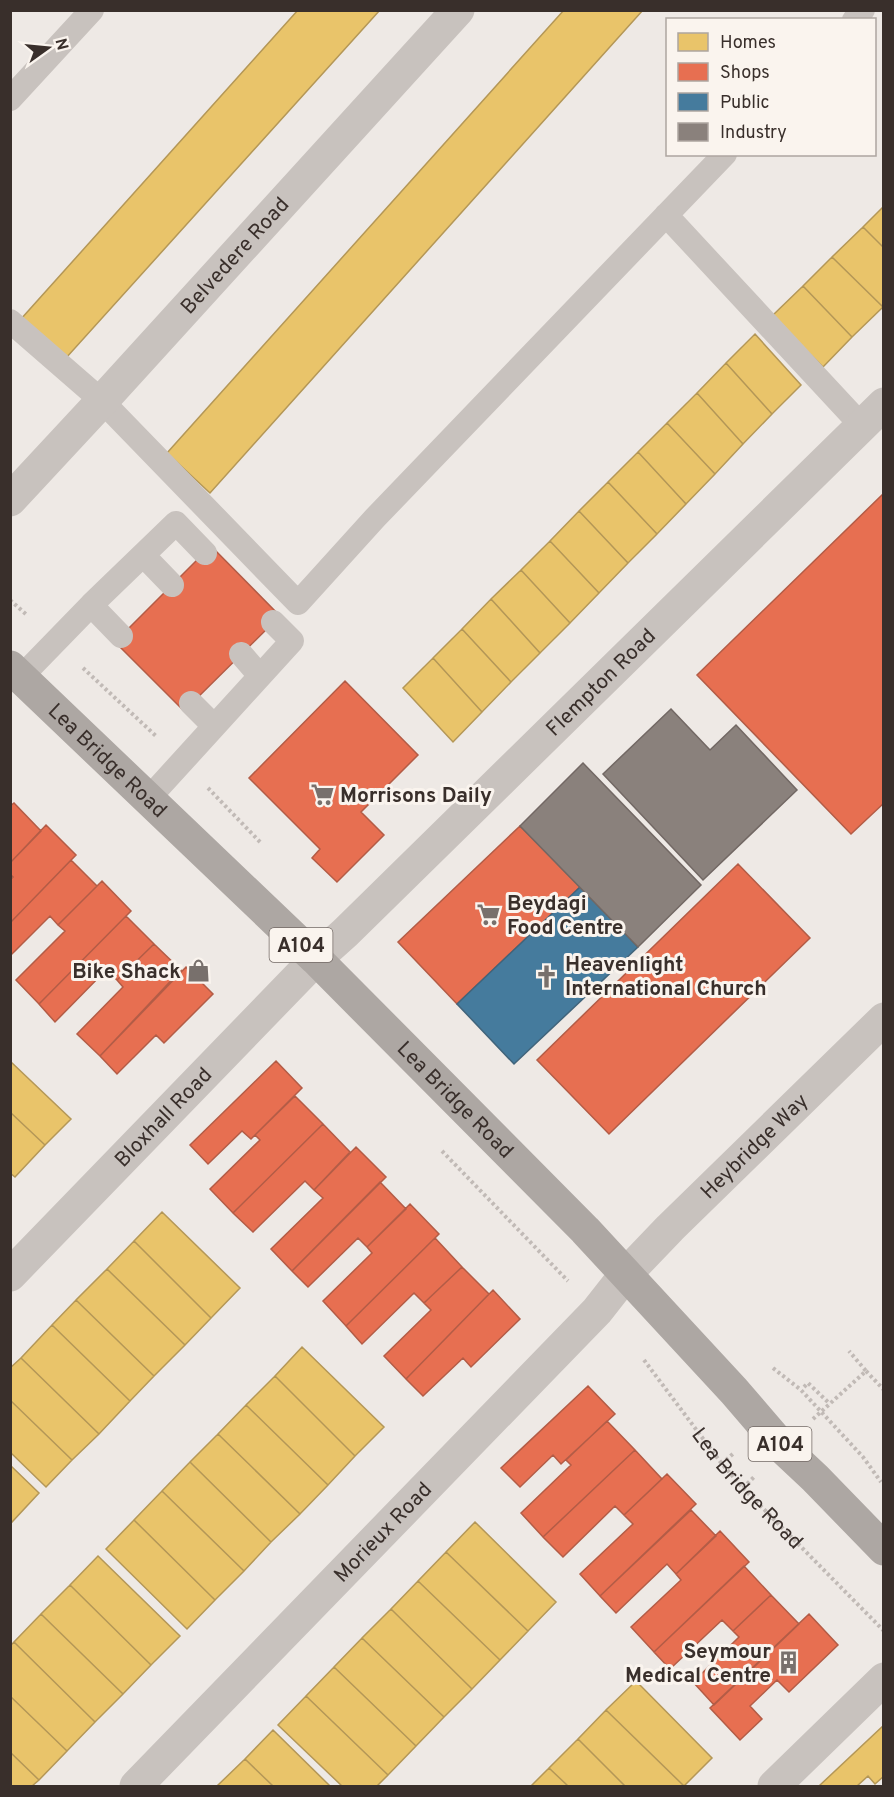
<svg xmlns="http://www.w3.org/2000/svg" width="894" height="1797" viewBox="0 0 894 1797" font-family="Overpass,sans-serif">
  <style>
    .homes { fill: #e9c46a; stroke: #b49757; stroke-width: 1.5 }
    .shops { fill: #e76f51; stroke: #b35c46; stroke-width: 1.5 }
    .public { fill: #457b9d; stroke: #41647b; stroke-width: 1.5 }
    .industry { fill: #8a817c; stroke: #726864; stroke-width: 1.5 }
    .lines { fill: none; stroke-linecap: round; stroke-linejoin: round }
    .path { stroke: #c1bab6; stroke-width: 4; stroke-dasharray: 3 3; stroke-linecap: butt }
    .lane { stroke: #c8c2be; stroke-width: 24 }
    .street { stroke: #c8c2be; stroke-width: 33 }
    .primary { stroke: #ada7a3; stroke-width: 33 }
    .labels { text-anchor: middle; stroke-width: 6; stroke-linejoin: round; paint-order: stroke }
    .shield { fill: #faf4ee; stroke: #736a66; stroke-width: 1.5 }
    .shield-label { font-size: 20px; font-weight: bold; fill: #392f2b }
    .street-label { font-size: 21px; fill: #392f2b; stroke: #faf4ee }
    .poi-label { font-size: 21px; font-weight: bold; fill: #392f2b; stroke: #faf4ee; text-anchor: start }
  </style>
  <rect width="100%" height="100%" fill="#eee9e5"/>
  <path class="homes" d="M298,10H380L66,358L21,319Z
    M564,10H643L210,493L167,453Z
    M884,206V248L863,227Z
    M863,227L884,248L883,307L832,257Z
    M832,257L883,307L852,337L803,286Z
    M803,286L852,337L823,367L772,316Z
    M755,334L801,385L772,414L726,363Z
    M726,363L772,414L743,444L697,393Z
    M697,393L743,444L715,474L667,423Z
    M667,423L715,474L686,504L638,452Z
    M638,452L686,504L657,534L608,482Z
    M608,482L657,534L628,563L579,511Z
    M579,511L628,563L599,593L550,541Z
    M550,541L599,593L570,623L521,570Z
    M521,570L570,623L540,653L491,599Z
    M491,599L540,653L511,682L462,629Z
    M462,629L511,682L482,712L433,658Z
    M433,658L482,712L453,742L403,688Z
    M10,1061L71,1119L45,1145L10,1112Z
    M10,1112L45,1145L15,1177L10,1173Z
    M162,1212L240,1288L211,1318L134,1241Z
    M134,1241L211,1318L185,1345L107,1269Z
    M107,1269L185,1345L154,1376L76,1300Z
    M76,1300L154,1376L130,1401L52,1325Z
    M52,1325L130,1401L99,1434L21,1358Z
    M302,1347L384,1427L355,1456L275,1376Z
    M21,1358L99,1434L72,1460L10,1400V1368Z
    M275,1376L355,1456L328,1485L246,1405Z
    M10,1400L72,1460L46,1487L10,1452Z
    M246,1405L328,1485L300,1514L218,1434Z
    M218,1434L300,1514L271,1542L190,1462Z
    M190,1462L271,1542L244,1571L162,1491Z
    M10,1465L39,1493L12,1522L10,1521Z
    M162,1491L244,1571L215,1600L134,1520Z
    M134,1520L215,1600L187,1629L106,1549Z
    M475,1522L556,1602L528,1631L446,1552Z
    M446,1552L528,1631L500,1660L418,1581Z
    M98,1556L180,1636L151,1665L70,1585Z
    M418,1581L500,1660L472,1689L391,1609Z
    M70,1585L151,1665L123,1694L41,1614Z
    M391,1609L472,1689L444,1717L362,1638Z
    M41,1614L123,1694L95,1722L14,1642Z
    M362,1638L444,1717L416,1746L334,1667Z
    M14,1642L95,1722L67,1751L10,1696V1646Z
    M334,1667L416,1746L388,1775L306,1696Z
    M636,1681L712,1758L684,1786L606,1710Z
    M10,1696L67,1751L39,1780L10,1752Z
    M306,1696L388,1775L377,1786H342L278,1725Z
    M606,1710L684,1786H625L578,1739Z
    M884,1725V1776L875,1784L868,1776L857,1786H819Z
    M273,1730L330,1786H273L245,1759Z
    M578,1739L625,1786H568L549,1768Z
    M10,1752L39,1780L32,1786H10Z
    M245,1759L273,1786H217Z
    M549,1768L568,1786H531Z"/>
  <path class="shops" d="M884,493V803L851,834L697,675Z
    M211,546L280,616L184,711L115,642Z
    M345,681L418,755L361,812L384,835L337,882L312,858L320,849L249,778Z
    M14,803L41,831L10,863V806Z
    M46,825L76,855L10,923V880L13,877L10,874V863Z
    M520,826L580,887L457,1004L398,942Z
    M71,860L97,886L58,925L50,916L10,956V923Z
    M738,864L810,938L609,1134L537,1060Z
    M102,881L131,911L39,1004L16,980L65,931L58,925Z
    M126,916L154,944L117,980L106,970L55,1022L39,1004Z
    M154,944L181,970L100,1056L77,1034L123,987L117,980Z
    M186,967L213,994L164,1043L156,1035L117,1074L100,1056Z
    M276,1061L302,1088L251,1139L242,1131L208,1164L190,1145Z
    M295,1096L323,1124L233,1213L210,1189L260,1140L255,1135Z
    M323,1124L350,1152L314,1190L305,1181L253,1232L233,1213Z
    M356,1147L386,1177L292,1271L271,1249L323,1198L314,1190Z
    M380,1182L406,1209L367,1247L358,1238L308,1287L292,1271Z
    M410,1204L439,1234L346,1326L323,1301L372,1253L367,1247Z
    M435,1238L462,1267L424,1303L414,1293L362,1344L346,1326Z
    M462,1267L489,1294L406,1379L384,1356L431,1310L424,1303Z
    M493,1290L520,1319L471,1367L463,1358L423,1396L406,1379Z
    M588,1386L615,1414L561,1464L553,1455L520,1487L501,1468Z
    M607,1421L635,1450L543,1537L521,1513L571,1465L566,1460Z
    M635,1450L662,1479L624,1515L615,1506L563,1557L543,1537Z
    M667,1474L696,1504L600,1596L580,1574L633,1524L624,1515Z
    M691,1510L716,1536L676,1574L667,1564L616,1613L600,1596Z
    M720,1531L749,1562L654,1652L631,1627L681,1580L676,1574Z
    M744,1566L771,1595L733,1631L722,1620L670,1669L654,1652Z
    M771,1595L799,1624L714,1705L693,1682L739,1637L733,1631Z
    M809,1614L838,1645L789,1692L777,1680L750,1706L762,1719L740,1740L710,1708Z"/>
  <path class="public" d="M580,887L638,947L514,1064L457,1004Z"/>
  <path class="industry" d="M671,709L710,750L736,725L797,790L703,880L603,774Z
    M583,763L701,885L638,947L520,826Z"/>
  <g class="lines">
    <g class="path">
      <path d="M10,600L27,615"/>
      <path d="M83,668L156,736"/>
      <path d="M208,788L261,843"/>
      <path d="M442,1151L568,1281"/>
      <path id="s1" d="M644,1360L722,1464L743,1488L884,1631"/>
      <path d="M773,1368L801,1390L863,1457L881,1482"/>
      <path d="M866,1371L884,1390"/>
      <path d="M804,1387L808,1383L830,1404"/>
      <path d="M813,1419L866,1371L849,1351"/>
      <path d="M726,1460L734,1453"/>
      <path d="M743,1488L754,1477"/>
    </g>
    <path class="lane" d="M854,20L863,10
      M10,99L92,10
      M666,215L862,426
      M10,321L102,401L298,603L375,518L725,154
      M143,555L172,585
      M91,605L121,636
      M241,654L260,676
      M21,677L91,605L176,523L205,553
      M191,703L214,726
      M149,798L292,641L273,622"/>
    <g class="street">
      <path id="s2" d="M10,500L102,401L458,10"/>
      <path id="s3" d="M10,1275L316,959L345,933L884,404"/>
      <path id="s4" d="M136,1786L597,1311L626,1274L670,1228L884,1019"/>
      <path d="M774,1786L884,1679"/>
    </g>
    <path class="primary" id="s5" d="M10,667L316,959L585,1230L734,1391L783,1448L815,1478L884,1549"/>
  </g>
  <defs>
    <symbol id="supermarket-bare" viewBox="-9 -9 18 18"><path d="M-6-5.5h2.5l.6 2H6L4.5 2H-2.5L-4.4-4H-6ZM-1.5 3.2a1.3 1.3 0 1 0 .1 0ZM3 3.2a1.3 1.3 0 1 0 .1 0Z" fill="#78706c" stroke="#faf4ee" stroke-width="2.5" paint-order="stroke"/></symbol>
    <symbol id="shop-bare" viewBox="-9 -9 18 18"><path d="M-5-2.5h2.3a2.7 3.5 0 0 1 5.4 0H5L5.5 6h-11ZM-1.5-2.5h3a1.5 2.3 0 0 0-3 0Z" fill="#78706c" stroke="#faf4ee" stroke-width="2.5" paint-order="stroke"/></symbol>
    <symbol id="church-bare" viewBox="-9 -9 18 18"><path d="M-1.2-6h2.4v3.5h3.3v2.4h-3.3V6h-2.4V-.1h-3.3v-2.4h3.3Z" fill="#78706c" stroke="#faf4ee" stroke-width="2.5" paint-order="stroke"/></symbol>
    <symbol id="building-bare" viewBox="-9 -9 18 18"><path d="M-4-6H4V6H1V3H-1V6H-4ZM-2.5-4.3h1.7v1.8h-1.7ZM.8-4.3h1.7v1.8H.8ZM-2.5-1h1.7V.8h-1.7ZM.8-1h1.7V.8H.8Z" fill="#78706c" stroke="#faf4ee" stroke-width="2.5" paint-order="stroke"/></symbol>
  </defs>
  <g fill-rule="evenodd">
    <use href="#supermarket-bare" x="306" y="778" width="33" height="33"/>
    <use href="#supermarket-bare" x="472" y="898" width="33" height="33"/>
    <use href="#shop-bare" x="182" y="954" width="33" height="33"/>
    <use href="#church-bare" x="530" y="960" width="33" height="33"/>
    <use href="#building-bare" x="772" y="1646" width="33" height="33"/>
  </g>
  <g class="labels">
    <g class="shield">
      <rect x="269.5" y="928" width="63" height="34" rx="4.5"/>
      <rect x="748.5" y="1427" width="63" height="34" rx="4.5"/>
    </g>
    <g class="shield-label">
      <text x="301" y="952">A104</text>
      <text x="780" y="1451">A104</text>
    </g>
    <g class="street-label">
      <text dy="7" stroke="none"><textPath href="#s2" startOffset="332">Belvedere Road</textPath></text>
      <text dy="7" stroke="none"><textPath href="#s3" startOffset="837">Flempton Road</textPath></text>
      <text dy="7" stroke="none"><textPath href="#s5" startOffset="135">Lea Bridge Road</textPath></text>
      <text dy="7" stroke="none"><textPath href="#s5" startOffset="621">Lea Bridge Road</textPath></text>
      <text dy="7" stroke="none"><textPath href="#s3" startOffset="220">Bloxhall Road</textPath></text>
      <text dy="7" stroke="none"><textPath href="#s4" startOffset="890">Heybridge Way</textPath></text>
      <text dy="7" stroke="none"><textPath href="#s1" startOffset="165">Lea Bridge Road</textPath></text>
      <text dy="7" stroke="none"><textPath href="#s4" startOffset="354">Morieux Road</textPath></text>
    </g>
    <g class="poi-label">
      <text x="340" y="802">Morrisons Daily</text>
      <text x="507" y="910">Beydagi<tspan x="507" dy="24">Food Centre</tspan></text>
      <text x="565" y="971">Heavenlight<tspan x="565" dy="24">International Church</tspan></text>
      <text x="181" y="978" text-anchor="end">Bike Shack</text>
      <text x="771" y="1658" text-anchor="end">Seymour<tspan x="771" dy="24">Medical Centre</tspan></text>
    </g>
  </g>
  <rect width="894" height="1797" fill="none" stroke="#392f2b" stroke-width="24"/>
  <rect x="666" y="18" width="210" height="138" fill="#faf4ee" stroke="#ada5a0" stroke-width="1.5"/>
  <rect x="678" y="33" width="30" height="18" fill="#e9c46a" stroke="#ada5a0" stroke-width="1.5"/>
  <text x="720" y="48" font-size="18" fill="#392f2b">Homes</text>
  <rect x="678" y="63" width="30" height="18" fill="#e76f51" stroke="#ada5a0" stroke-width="1.5"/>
  <text x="720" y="78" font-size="18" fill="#392f2b">Shops</text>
  <rect x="678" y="93" width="30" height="18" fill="#457b9d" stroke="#ada5a0" stroke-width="1.5"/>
  <text x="720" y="108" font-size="18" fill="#392f2b">Public</text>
  <rect x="678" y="123" width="30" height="18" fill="#8a817c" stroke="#ada5a0" stroke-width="1.5"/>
  <text x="720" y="138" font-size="18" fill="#392f2b">Industry</text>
  <g transform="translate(48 48) rotate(75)" stroke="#faf4ee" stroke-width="4.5" paint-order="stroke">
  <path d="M0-4.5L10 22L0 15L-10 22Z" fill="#392f2b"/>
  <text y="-9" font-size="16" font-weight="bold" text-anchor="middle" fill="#392f2b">N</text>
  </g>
</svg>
